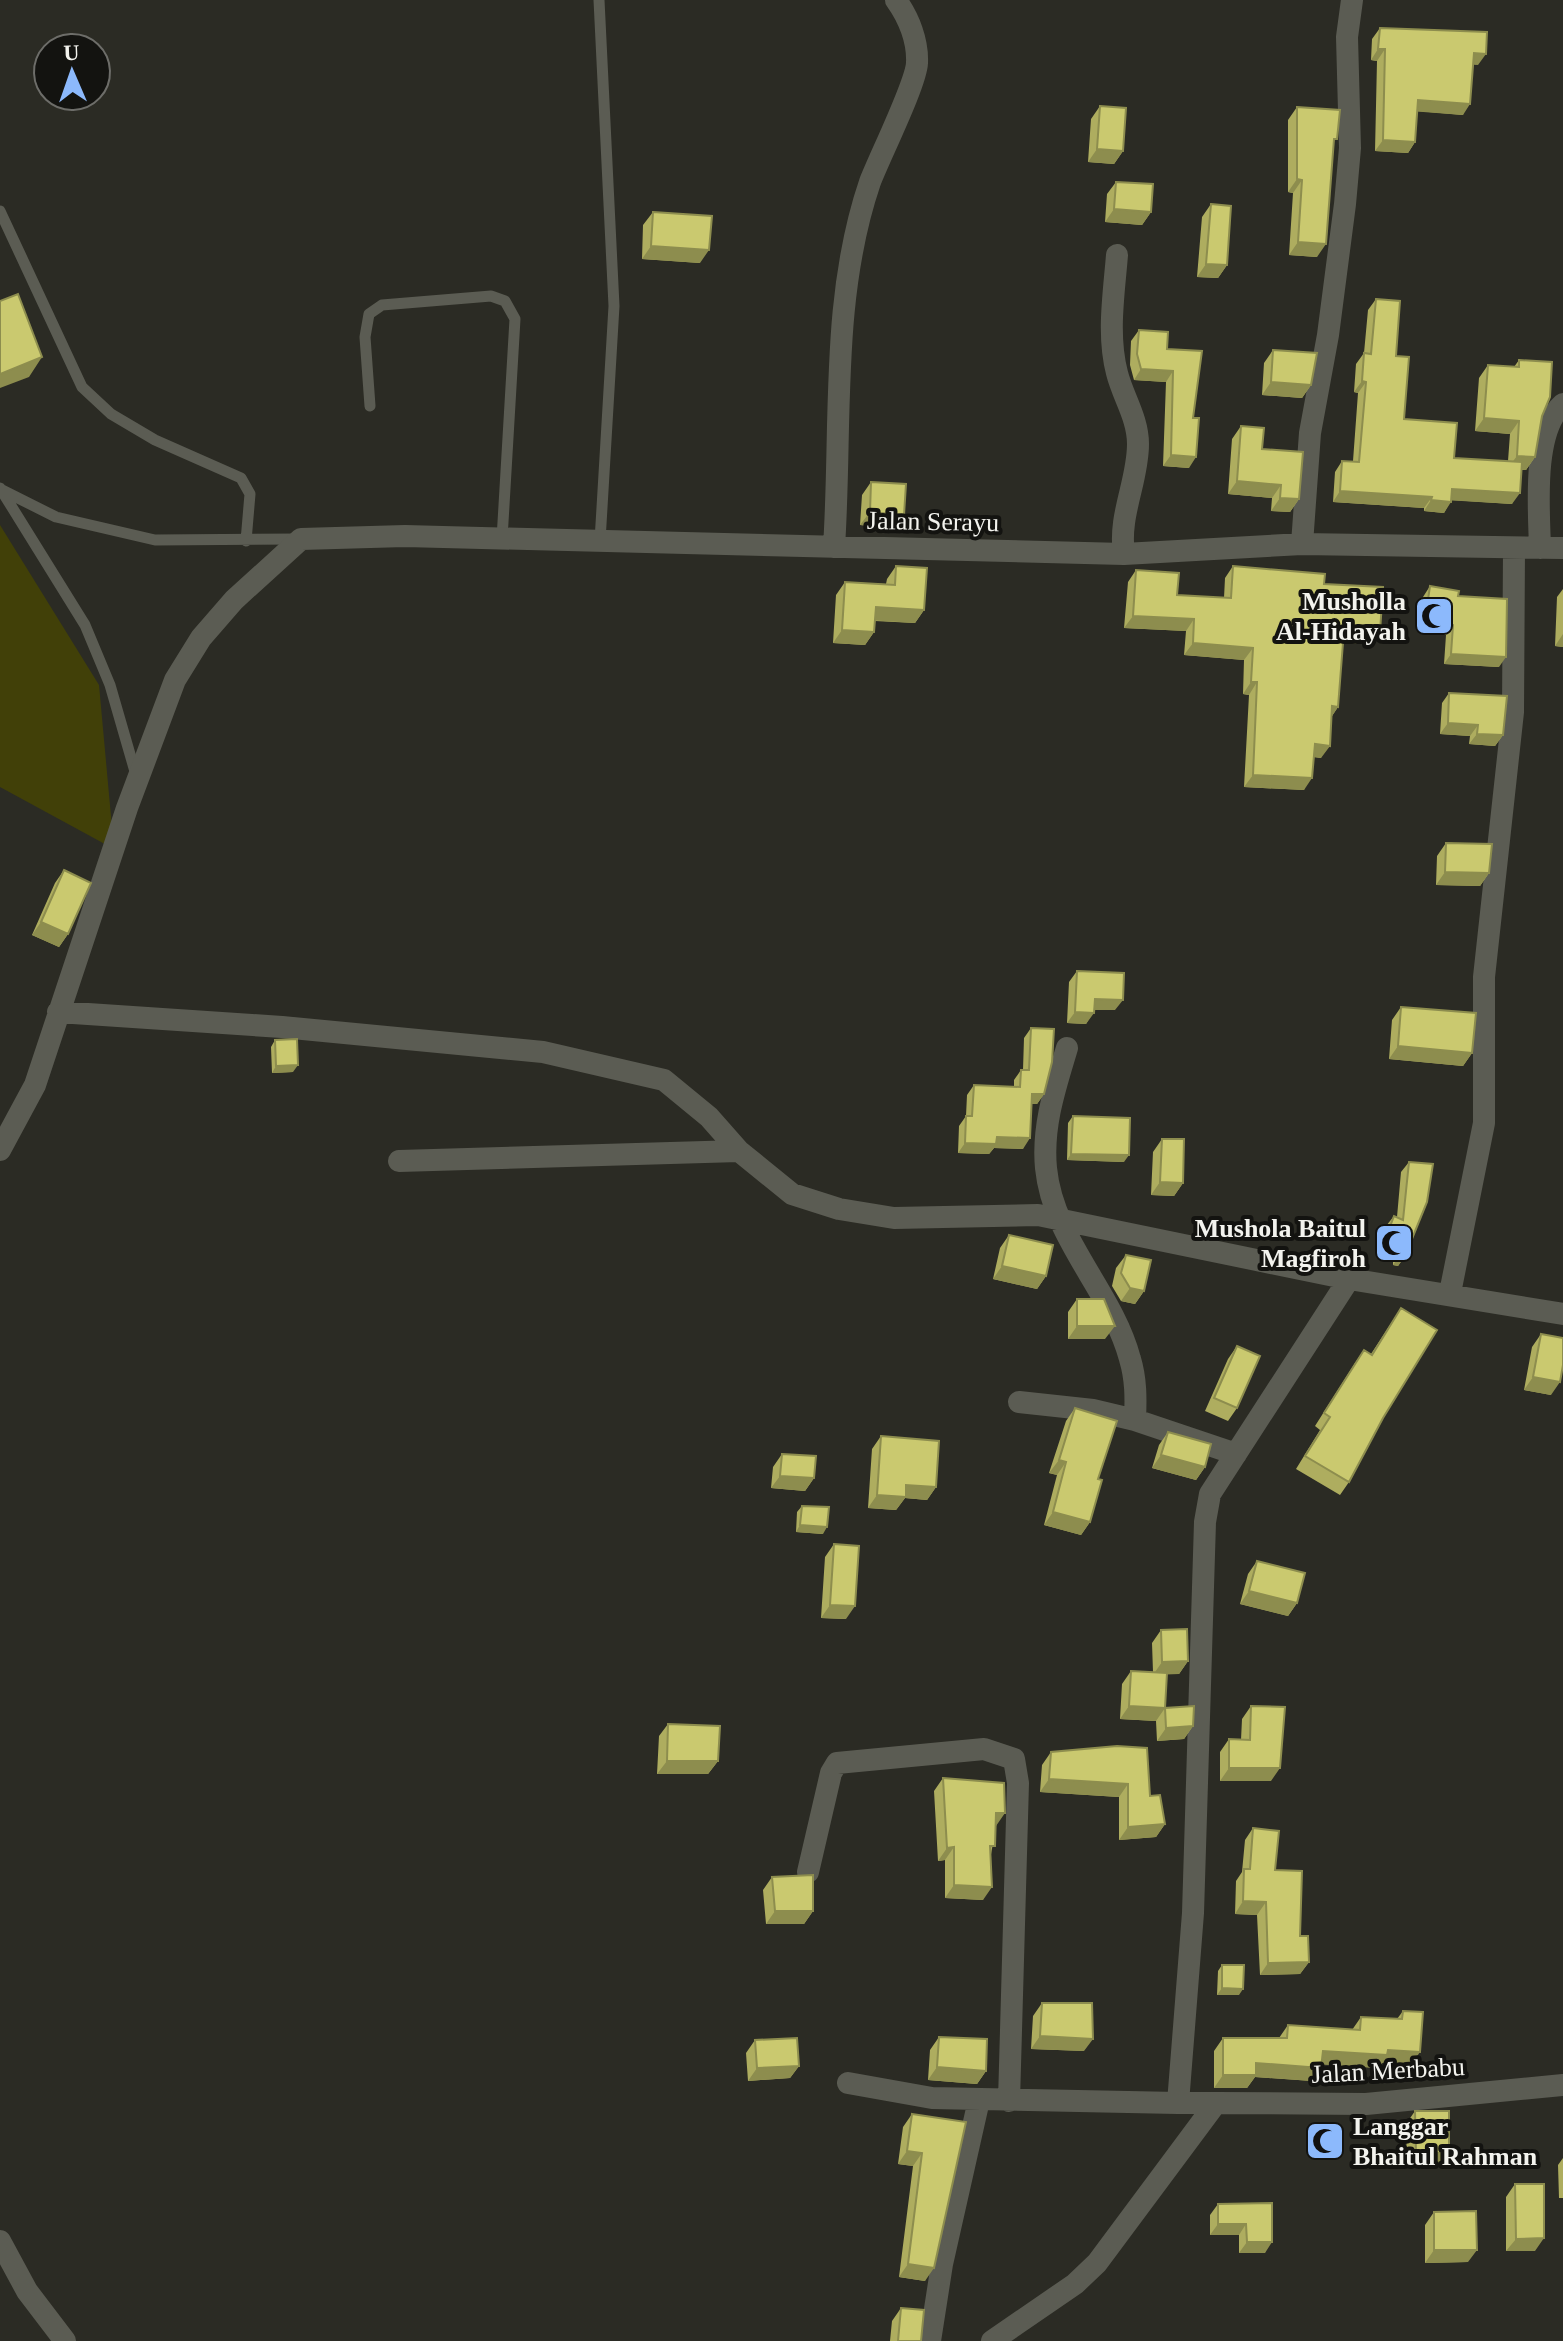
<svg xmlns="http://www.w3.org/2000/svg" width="1563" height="2341" viewBox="0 0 1563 2341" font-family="'Times New Roman',serif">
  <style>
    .green { fill: #414008 }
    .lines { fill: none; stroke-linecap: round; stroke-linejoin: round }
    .lane { stroke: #5b5c53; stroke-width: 11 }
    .street { stroke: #5b5c53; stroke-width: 22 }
    .wall { fill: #aead5f }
    .shaded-wall { fill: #8d8d4e }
    .building { fill: #cac96f; stroke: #8d8d4e; stroke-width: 2 }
    .labels { text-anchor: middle; stroke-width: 8; stroke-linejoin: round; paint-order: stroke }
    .street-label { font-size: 26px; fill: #f3f3ee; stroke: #131310 }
    .poi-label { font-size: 26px; font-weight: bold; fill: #f3f3ee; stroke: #131310; text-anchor: end }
  </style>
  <rect width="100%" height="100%" fill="#2b2b24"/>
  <path class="green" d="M0,525L99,685L114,849L0,787Z"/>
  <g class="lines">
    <path class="lane" d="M599,0L614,306L600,541
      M0,211L82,387L111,414L155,440L241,478L250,494L246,541
      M370,406L365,337L369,314L382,305L491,296L505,301L515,319L502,539
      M0,488L85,625L110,685L136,775
      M2,490L56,517L155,540L299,539"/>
    <path class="street" d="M1117,255C1114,293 1107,335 1117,373C1123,397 1138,418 1138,444C1138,482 1118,515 1124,554
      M1302,544L1310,433L1328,335L1345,204L1350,148L1347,37L1352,0
      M834,547C842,426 830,299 870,182C880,156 916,84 917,63C918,41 909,18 896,0
      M1540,548C1539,510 1532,431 1563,404
      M58,1012L282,1027L543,1052L664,1080L709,1117L739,1151L792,1194L839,1209L894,1218L1038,1215L1349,1279L1563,1314
      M1067,1048C1055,1088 1042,1126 1046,1168C1053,1240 1112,1291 1130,1359C1136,1379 1136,1398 1135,1420
      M0,1150L35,1085L127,808L175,680L201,638L234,600L301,539L405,536L1124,554L1302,544L1563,548
      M399,1161L739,1151
      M1450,1293L1484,1123V977L1513,712L1514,549
      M1019,1402L1093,1410L1135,1420L1236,1454
      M808,1872L831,1773L837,1763L984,1749L1014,1759L1018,1783L1009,2101
      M848,2083L932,2098L1178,2103
      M1216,2103L1366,2104L1563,2085
      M0,2241L27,2291L65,2341
      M930,2341L942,2264L979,2100
      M992,2341L1075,2284L1097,2263L1216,2103H1178L1193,1913L1205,1522L1210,1494L1349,1279"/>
  </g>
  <path class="wall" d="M1380,28L1478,65L1473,64L1463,115L1417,111L1415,142L1408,153L1375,151L1377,61L1371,60L1372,39Z
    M1100,106L1123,151L1114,164L1088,162L1091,119Z
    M1297,107L1334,144L1317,257L1289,255L1293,193L1288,192V120Z
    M1116,182L1151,212L1142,225L1105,222L1107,194Z
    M1211,204L1227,265L1218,278L1197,277L1202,217Z
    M653,212L700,263L642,259L643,225Z
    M1376,299L1396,356L1404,419L1454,458L1508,461L1510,434L1475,431L1479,378L1488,365L1514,367L1519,360L1542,416L1535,457L1526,470H1521L1512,504L1451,500L1444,513L1424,511V508L1333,502L1335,472L1342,461H1353L1358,393L1354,392L1356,364L1364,353L1368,310Z
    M1139,330L1167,349L1193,418L1189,468L1163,466L1166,382L1134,380L1130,365L1131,341Z
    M1273,350L1311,385L1302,398L1262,395L1264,363Z
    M1241,426L1262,449L1299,499L1290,512L1271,511L1272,498L1228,494L1232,439Z
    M871,482L895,528L860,525L862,495Z
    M896,566L924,610L915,623L875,621L874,632L865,645L833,643L836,595L845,582L886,584L887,579Z
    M1233,566L1324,584L1380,632L1372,644L1343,643L1338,707L1332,716L1321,758L1314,757L1304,790L1244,787L1249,695L1243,694L1244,660L1184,655L1186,631L1124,628L1128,582L1136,570L1177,595L1224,598L1225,578Z
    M1430,586L1458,596L1499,667L1444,664L1446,635L1417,630L1423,597Z
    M1563,589V647L1555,646L1557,597Z
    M1449,693L1503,735L1495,746L1469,744L1470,736L1440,734L1442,703Z
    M1446,843L1489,873L1480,886L1436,885L1437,856Z
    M64,870L68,934L59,947L32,935L55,883Z
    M1077,971L1115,1010H1094L1086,1024L1067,1023L1069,982Z
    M1401,1007L1472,1053L1463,1066L1389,1059L1392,1020Z
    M1031,1028L1044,1094L1037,1104H1031L1023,1149L994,1148L989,1154L958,1153L959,1126L966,1116L967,1095L974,1085L1014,1087V1080L1021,1070H1023L1024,1038Z
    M275,1040L293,1072L272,1073L271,1047Z
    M1073,1116L1124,1162L1067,1160L1068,1123Z
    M1162,1139L1183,1183L1174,1196L1151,1195L1153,1152Z
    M1409,1162L1405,1256L1398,1266L1393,1265V1256L1378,1250L1386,1226L1394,1216L1397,1217L1401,1172Z
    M1009,1235L1046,1276L1037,1289L993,1279L1000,1248Z
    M1126,1255L1144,1291L1135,1304L1121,1301L1112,1286L1116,1268Z
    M1077,1299L1105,1339H1068V1312Z
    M1401,1308L1383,1418L1349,1482L1340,1495L1296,1469L1320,1430L1315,1426L1355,1363L1364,1350L1371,1354Z
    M1541,1334L1551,1395L1524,1390L1532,1347Z
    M1237,1346V1408L1228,1421L1205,1411L1228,1359Z
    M1075,1408L1098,1479L1090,1522L1081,1535L1044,1525L1057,1475L1049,1473L1066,1421Z
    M1168,1432L1205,1467L1196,1480L1152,1468L1159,1445Z
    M881,1436L936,1487L927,1500L905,1498L896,1510L868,1508L872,1449Z
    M782,1454L814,1478L805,1491L771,1488L773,1467Z
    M802,1506L823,1534L796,1532L797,1512Z
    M834,1544L846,1619L821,1618L825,1557Z
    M1257,1561L1297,1603L1288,1616L1240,1604L1248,1574Z
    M1161,1630L1188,1661L1179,1674H1167L1165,1708L1193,1726L1184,1739L1157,1741L1156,1721L1120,1719L1122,1684L1131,1671L1153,1672L1152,1643Z
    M1251,1706L1271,1781H1220V1752L1229,1739L1241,1740L1242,1719Z
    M668,1724L718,1761L708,1774H657L659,1736Z
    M1117,1746L1150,1796L1165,1824L1156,1837L1119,1840V1797L1040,1792L1042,1765L1051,1752Z
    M943,1778L996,1826L983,1900L945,1898V1860L938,1861L934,1791Z
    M1253,1828L1275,1870L1309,1962L1300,1974L1260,1975L1257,1915L1235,1914L1236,1881L1242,1872L1245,1840Z
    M772,1877L813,1911L804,1924H766L763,1890Z
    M1222,1965L1239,1995H1217L1218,1971Z
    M1042,2003L1084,2051L1031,2049L1033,2016Z
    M1403,2011L1411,2065L1382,2063L1378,2068L1322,2064L1321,2068L1312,2081L1255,2077L1247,2088H1214V2051L1223,2038H1279L1288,2025L1352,2030L1361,2017L1397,2019Z
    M939,2037L986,2071L977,2084L928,2080L930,2050Z
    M755,2040L799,2066L790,2078L748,2081L746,2053Z
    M1415,2111L1449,2153L1440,2166H1407L1406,2124Z
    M912,2114L966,2122L925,2281L899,2277L913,2166L898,2164L903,2127Z
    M1563,2158V2198H1559L1558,2165Z
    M1515,2184L1535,2251H1506V2197Z
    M1272,2203L1265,2253H1239V2235H1210V2215L1218,2204Z
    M1434,2212L1468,2262L1425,2263V2225Z
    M901,2308L921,2341H890L892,2321Z"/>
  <path class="shaded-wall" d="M1378,49H1385L1377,61L1371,60Z
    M1474,53L1486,54L1478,65L1467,64Z
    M1418,100L1470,104L1463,115L1410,111Z
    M1383,140L1415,142L1408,153L1375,151Z
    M1097,149L1123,151L1114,164L1088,162Z
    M1297,179L1302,180L1293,193L1288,192Z
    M1114,209L1151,212L1142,225L1105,222Z
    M1298,242L1326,244L1317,257L1289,255Z
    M651,246L709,250L700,263L642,259Z
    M1206,264L1227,265L1218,278L1197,277Z
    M42,357L29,377L0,388V374Z
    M1141,369L1173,371L1166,382L1134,380Z
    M1362,381L1366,382L1358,393L1354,392Z
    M1271,382L1311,385L1302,398L1262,395Z
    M1484,418L1519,421L1510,434L1475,431Z
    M1171,455L1196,457L1189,468L1163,466Z
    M1517,456L1535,457L1526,470L1507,469Z
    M1237,481L1281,485L1272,498L1228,494Z
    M1452,489L1520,493L1512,504L1445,500Z
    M1340,491L1432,497L1424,508L1333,502Z
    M1280,498L1299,499L1290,512L1271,511Z
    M1431,500L1451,502L1444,513L1424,511Z
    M870,512L904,515L895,528L860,525Z
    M876,607L924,610L915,623L867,620Z
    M1133,616L1194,619L1186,631L1124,628Z
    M1425,620L1453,625L1446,635L1417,630Z
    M842,630L874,632L865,645L833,643Z
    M1344,630L1380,632L1372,644L1335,642Z
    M1563,634V647L1555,646Z
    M1193,643L1253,648L1244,660L1184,655Z
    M1451,654L1506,657L1499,667L1444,664Z
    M1251,682H1257L1249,695L1243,694Z
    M1332,706L1338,707L1330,719Z
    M1448,723L1478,725L1470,736L1440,734Z
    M1477,734L1503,735L1495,746L1469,744Z
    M1315,744L1330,746L1321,758L1306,756Z
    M1253,775L1312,778L1304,790L1244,787Z
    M1445,872L1489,873L1480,886L1436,885Z
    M41,922L68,934L59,947L32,935Z
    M1095,999L1123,1000L1115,1010H1087Z
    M1075,1012L1094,1013L1086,1024L1067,1023Z
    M1398,1046L1472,1053L1463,1066L1389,1059Z
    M298,1065L293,1072L272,1073L276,1066Z
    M1032,1094H1044L1037,1104H1025Z
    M997,1137L1030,1138L1023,1149L994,1148L989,1154L958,1153L965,1143Z
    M1071,1154L1129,1155L1124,1162L1067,1160Z
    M1160,1182L1183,1183L1174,1196L1151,1195Z
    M1385,1240L1401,1246L1393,1256L1378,1250Z
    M1400,1255L1405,1256L1398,1266L1393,1265Z
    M1002,1266L1046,1276L1037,1289L993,1279Z
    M1130,1288L1144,1291L1135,1304L1121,1301Z
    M1077,1326H1115L1105,1339H1068Z
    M1533,1377L1560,1382L1551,1395L1524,1390Z
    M1161,1455L1205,1467L1196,1480L1152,1468Z
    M1059,1460L1066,1462L1057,1475L1049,1473Z
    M780,1476L814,1478L805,1491L771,1488Z
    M906,1485L936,1487L927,1500L905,1498L896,1510L868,1508L877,1495Z
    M1053,1512L1090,1522L1081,1535L1044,1525Z
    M800,1525L827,1527L823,1534L796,1532Z
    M1249,1591L1297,1603L1288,1616L1240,1604Z
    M830,1605L855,1606L846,1619L821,1618Z
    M1188,1661L1179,1674L1153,1675L1162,1662Z
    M1129,1706L1165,1708L1156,1721L1120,1719Z
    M1193,1726L1184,1739L1157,1741L1166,1728Z
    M667,1761H718L708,1774H657Z
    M1229,1768H1280L1271,1781H1220Z
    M1049,1779L1128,1784L1119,1797L1040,1792Z
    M996,1813H1005L996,1826Z
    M1165,1824L1156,1837L1119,1840L1128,1827Z
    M954,1847L945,1860L938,1861L947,1848Z
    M954,1885L992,1887L983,1900L945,1898Z
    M1243,1901L1266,1902L1257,1915L1235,1914Z
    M775,1911H813L804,1924H766Z
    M1309,1962L1300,1974L1260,1975L1268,1963Z
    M1222,1988L1243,1989L1239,1995H1217Z
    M1040,2036L1093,2039L1084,2051L1031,2049Z
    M1388,2050L1420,2052L1411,2065L1382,2063L1378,2068L1314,2064L1323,2051Z
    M1256,2063L1321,2068L1312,2081L1255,2077L1247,2088H1214L1223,2075Z
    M799,2066L790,2078L748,2081L757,2068Z
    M937,2067L986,2071L977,2084L928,2080Z
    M907,2151L922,2153L913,2166L898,2164Z
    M1416,2153H1449L1440,2166H1407Z
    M1218,2224H1246L1239,2235H1210Z
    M1544,2238L1535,2251H1506L1516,2239Z
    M1247,2242H1272L1265,2253H1239Z
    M1434,2250H1477L1468,2262L1425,2263Z
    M908,2264L934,2268L925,2281L899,2277Z"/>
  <path class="building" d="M1380,28L1487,32L1486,54L1474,53L1470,104L1418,100L1415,142L1383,140L1385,49H1378Z
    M1100,106L1126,108L1123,151L1097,149Z
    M1297,107L1340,110L1337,139H1334L1326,244L1298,242L1302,180L1297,179Z
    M1116,182L1153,184L1151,212L1114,209Z
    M1211,204L1231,206L1227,265L1206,264Z
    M653,212L712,216L709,250L651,246Z
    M18,294L42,357L0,374V301Z
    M1376,299L1400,301L1396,356L1409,357L1404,419L1457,423L1454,458L1522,462L1520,493L1452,489L1451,502L1431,500L1432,497L1340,491L1342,461L1359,462L1366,382L1362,381L1364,353L1371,354Z
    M1139,330L1168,332L1167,349L1202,351L1193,418H1199L1196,457L1171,455L1173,371L1141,369L1137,354Z
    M1273,350L1317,353L1311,385L1271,382Z
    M1519,360L1552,362L1550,397L1542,416L1535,457L1517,456L1519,421L1484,418L1488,365L1519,367Z
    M1241,426L1264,428L1262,449L1303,452L1299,499L1280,498L1281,485L1237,481Z
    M871,482L906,484L904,515L870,512Z
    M896,566L927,568L924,610L876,607L874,632L842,630L845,582L895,585Z
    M1233,566L1325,574L1324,584L1383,587L1380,632L1344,630L1338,707L1332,706L1330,746L1315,744L1312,778L1253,775L1257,682H1251L1253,648L1193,643L1194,619L1133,616L1136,570L1179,573L1177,595L1231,598Z
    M1430,586L1459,591L1458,596L1507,599L1506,657L1451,654L1453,625L1425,620Z
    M1449,693L1507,696L1503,735L1477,734L1478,725L1448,723Z
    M1446,843L1492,844L1489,873L1445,872Z
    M64,870L91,883L68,934L41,922Z
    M1077,971L1124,973L1123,1000L1095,999L1094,1013L1075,1012Z
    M1401,1007L1476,1013L1472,1053L1398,1046Z
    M1031,1028L1054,1029L1052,1062L1044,1094H1032L1030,1138L997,1137L996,1144L965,1143L966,1116H972L974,1085L1020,1087L1021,1070H1029Z
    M297,1039L298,1065L276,1066L275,1040Z
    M1073,1116L1130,1118L1129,1155L1071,1154Z
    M1162,1139H1184L1183,1183L1160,1182Z
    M1409,1162L1433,1164L1427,1202L1405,1256L1400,1255L1401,1246L1385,1240L1394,1216L1403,1220Z
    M1009,1235L1053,1245L1046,1276L1002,1266Z
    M1126,1255L1151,1260L1144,1291L1130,1288L1121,1273Z
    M1077,1299H1104L1115,1326H1077Z
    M1401,1308L1437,1330L1383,1418L1349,1482L1305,1456L1330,1417L1324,1413L1364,1350L1372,1355Z
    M1541,1334L1563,1338V1365L1560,1382L1533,1377Z
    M1237,1346L1260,1356L1237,1408L1214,1398Z
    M1075,1408L1117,1421L1098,1479L1102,1480L1090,1522L1053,1512L1066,1462L1059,1460Z
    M1168,1432L1211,1444L1205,1467L1161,1455Z
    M881,1436L939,1441L936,1487L906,1485V1497L877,1495Z
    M782,1454L816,1456L814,1478L780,1476Z
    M802,1506L829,1507L827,1527L800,1525Z
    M834,1544L859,1546L855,1606L830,1605Z
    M1257,1561L1305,1573L1297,1603L1249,1591Z
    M1187,1629L1188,1661L1162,1662L1161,1630Z
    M1131,1671L1167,1673L1165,1708L1129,1706Z
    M1194,1706L1193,1726L1166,1728L1165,1708Z
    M1251,1706L1285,1707L1280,1768H1229V1739L1250,1740Z
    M668,1724L720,1726L718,1761H667Z
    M1117,1746L1147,1748L1150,1796L1160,1795L1165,1824L1128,1827V1784L1049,1779L1051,1752Z
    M943,1778L1004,1783L1005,1813H996L995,1846H990L992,1887L954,1885V1847L947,1848Z
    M1253,1828L1279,1831L1275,1870L1302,1871L1300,1936H1308L1309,1962L1268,1963L1266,1902L1243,1901L1244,1869H1250Z
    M813,1875V1911H775L772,1877Z
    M1222,1965H1244L1243,1989L1222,1988Z
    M1042,2003H1092L1093,2039L1040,2036Z
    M1403,2011L1423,2012L1420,2052L1388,2050L1387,2055L1323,2051L1321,2068L1256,2063V2075H1223V2038H1287L1288,2025L1360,2030L1361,2017L1402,2019Z
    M939,2037L987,2039L986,2071L937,2067Z
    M797,2038L799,2066L757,2068L755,2040Z
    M1415,2111H1449V2153H1416Z
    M912,2114L966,2122L934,2268L908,2264L922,2153L907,2151Z
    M1515,2184H1544V2238L1516,2239Z
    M1272,2203V2242H1247L1246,2224H1218V2204Z
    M1476,2211L1477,2250H1434V2212Z
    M901,2308L924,2310L921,2341H898Z"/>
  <defs>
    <symbol id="mosque-square" viewBox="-11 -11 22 22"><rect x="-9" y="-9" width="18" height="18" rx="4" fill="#8cb9fc" stroke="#131310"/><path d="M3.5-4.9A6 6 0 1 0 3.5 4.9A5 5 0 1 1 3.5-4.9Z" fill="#111"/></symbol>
  </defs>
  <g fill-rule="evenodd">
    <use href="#mosque-square" x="1412" y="594" width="44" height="44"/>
    <use href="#mosque-square" x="1372" y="1221" width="44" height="44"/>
    <use href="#mosque-square" x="1303" y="2119" width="44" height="44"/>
  </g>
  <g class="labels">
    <g class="street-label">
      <text transform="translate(933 521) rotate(1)" y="9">Jalan Serayu</text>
      <text transform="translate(1388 2070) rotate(-3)" y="9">Jalan Merbabu</text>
    </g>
    <g class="poi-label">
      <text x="1406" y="610">Musholla<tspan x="1406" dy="30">Al-Hidayah</tspan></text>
      <text x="1366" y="1237">Mushola Baitul<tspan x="1366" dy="30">Magfiroh</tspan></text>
      <text x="1353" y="2135" text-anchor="start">Langgar<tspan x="1353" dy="30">Bhaitul Rahman</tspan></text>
    </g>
  </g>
  <g transform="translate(72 72) rotate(358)"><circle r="38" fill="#131310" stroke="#6d6d69" stroke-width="2"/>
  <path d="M0-6L14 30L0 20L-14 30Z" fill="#8cb9fc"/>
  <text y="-12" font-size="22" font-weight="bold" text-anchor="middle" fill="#f3f3ee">U</text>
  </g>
</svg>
